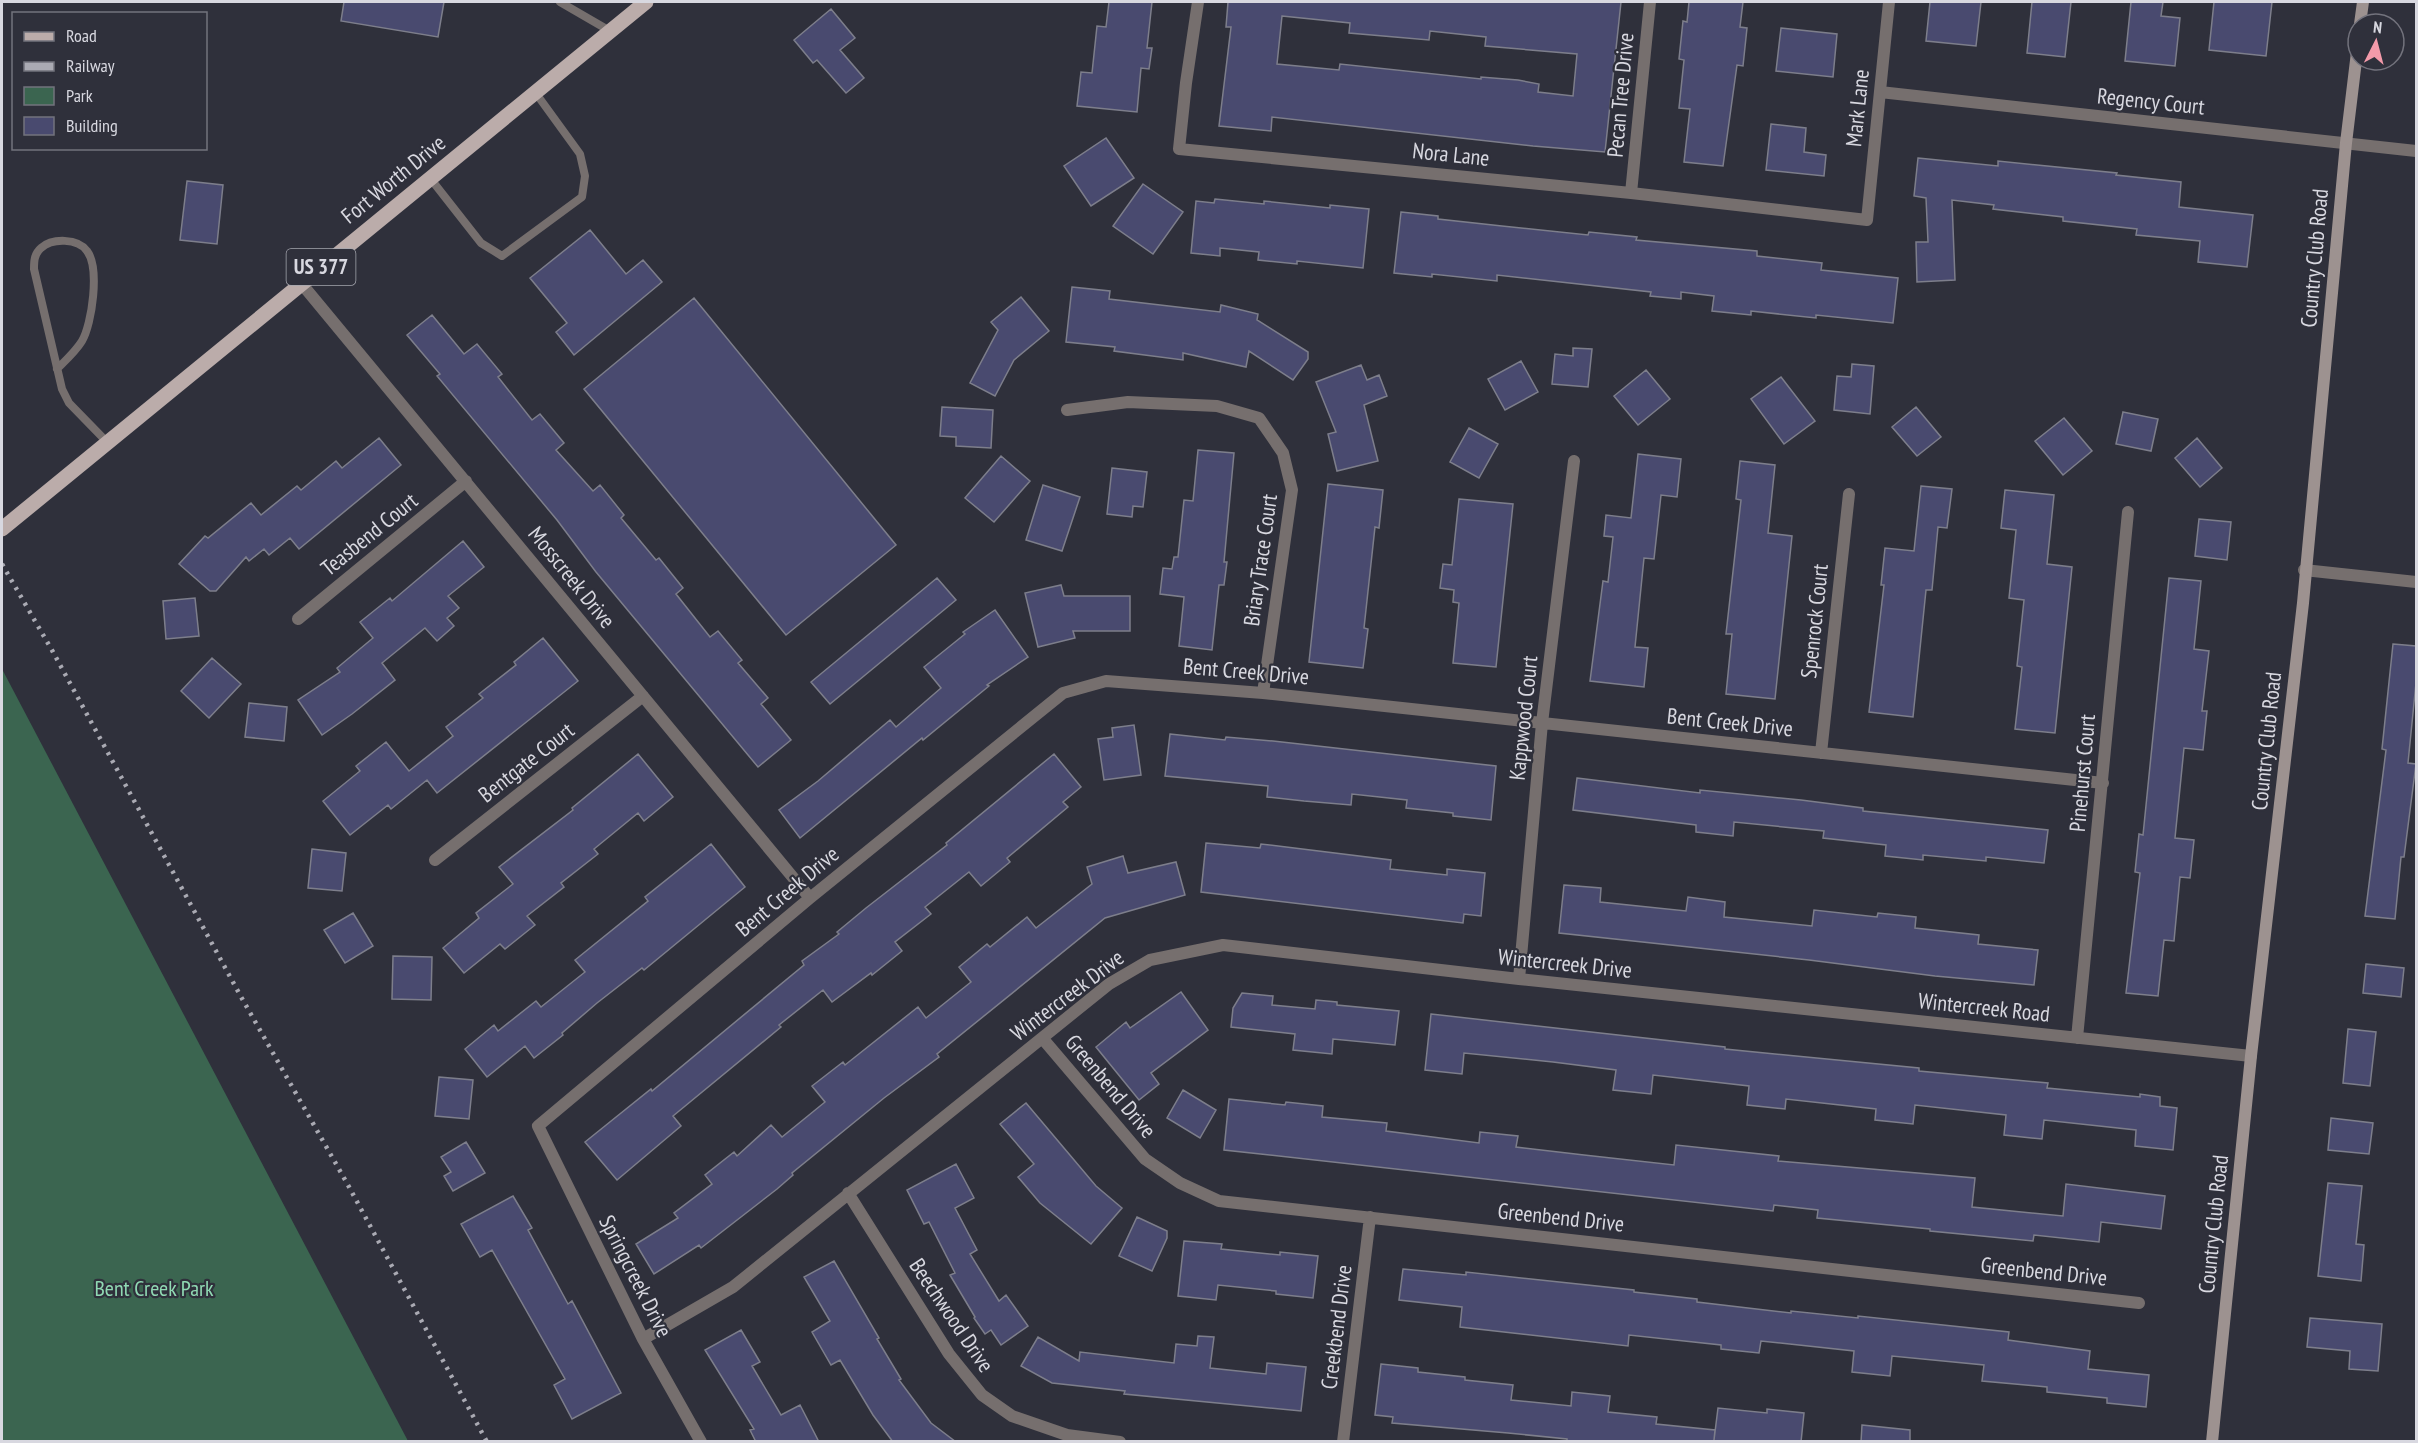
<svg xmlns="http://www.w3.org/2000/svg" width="2418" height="1443" viewBox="0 0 2418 1443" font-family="'PT Sans Narrow',sans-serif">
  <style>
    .green { fill: #3b6550 }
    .building { fill: #494a6f; stroke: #7d7e8b; stroke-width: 1.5; fill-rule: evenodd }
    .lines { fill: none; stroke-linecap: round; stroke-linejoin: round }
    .service { stroke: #766f6e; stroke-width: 8 }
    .minor { stroke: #766f6e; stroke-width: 12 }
    .secondary { stroke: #9d9290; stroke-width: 12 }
    .primary { stroke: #bbacaa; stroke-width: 15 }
    .rail { stroke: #aaaab3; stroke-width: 4.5; stroke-dasharray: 3 6; stroke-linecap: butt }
    .labels { text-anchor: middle; stroke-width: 4.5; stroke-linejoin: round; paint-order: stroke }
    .shield { fill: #2f303b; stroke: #a5a6ae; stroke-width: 1.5 }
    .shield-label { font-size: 21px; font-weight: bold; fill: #d8d8e0 }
    .street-label { font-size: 22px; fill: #d8d8e0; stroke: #2f303b }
    .park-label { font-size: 22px; fill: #90d9b3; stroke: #2f303b }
  </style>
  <rect width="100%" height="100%" fill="#2f303b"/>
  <path class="green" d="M2,669L408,1441H2Z"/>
  <path class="building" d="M344,2H444L438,37L341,21Z
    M1109,2H1152L1147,48H1152L1149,69L1141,68L1137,112L1077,106L1081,72L1092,73L1097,26L1106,27Z
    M1228,2H1621L1605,152L1533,146L1272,117L1271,131L1219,126L1231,27H1226ZM1282,16L1350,23L1349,33L1429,40L1430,31L1486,37L1485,46L1577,54L1573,96L1538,92L1539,84L1518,80L1481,77V79L1340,64L1339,70L1277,64Z
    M1689,2H1743L1740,27L1747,28L1743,66L1737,65L1723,166L1684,162L1690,109L1679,108L1684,60L1679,59L1683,21L1687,22Z
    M1930,2H1981L1976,46L1926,41Z
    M2032,2H2071L2065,57L2027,53Z
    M2131,2H2163L2161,16L2180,18L2175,66L2125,61Z
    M2214,2H2272L2266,56L2209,50Z
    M831,9L855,38L840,50L864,78L846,93L817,60L813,63L794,40Z
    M1781,28L1837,34L1833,77L1776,71Z
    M1771,124L1806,128L1804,152L1826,155L1824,176L1766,170Z
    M1106,138L1134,178L1091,206L1064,166Z
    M1918,158L1998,166V161L2117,173L2116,175L2181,182L2179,207L2253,215L2247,267L2198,262L2200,241L2136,235L2137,229L2063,221V217L1993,209L1994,205L1952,200L1955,280L1917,282L1916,242H1928L1926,198L1914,196Z
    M187,181L223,185L217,244L180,240Z
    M1143,184L1183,212L1153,254L1113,226Z
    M1215,199L1264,204V201L1330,208V205L1369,209L1363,268L1297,261V264L1258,260L1259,252L1220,248V256L1191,253L1196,201L1214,203Z
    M1401,212L1438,216V219L1502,226L1588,235L1589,232L1637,237L1636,240L1757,251V256L1822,263L1821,270L1898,278L1893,323L1816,315V318L1751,311V315L1712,311L1714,296L1681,292V299L1650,296L1651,292L1497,275V281L1432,274V277L1394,273Z
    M590,230L626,274L643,260L662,282L574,355L556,332L567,323L530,278Z
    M1072,287L1110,291L1109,299L1220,312L1221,305L1258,314L1257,320L1308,352V359L1293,380L1249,351L1246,367L1183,353V360L1114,351L1115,347L1066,342Z
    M1021,297L1049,331L1014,360L995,396L970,383L998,330L991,322Z
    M694,298L896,545L786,635L584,389Z
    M432,315L464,354L477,344L502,374L498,377L532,420L540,414L564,443L556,450L593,491L600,485L624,515L621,518L656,560L659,558L683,588L676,594L710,637L718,631L742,660L738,663L768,698L761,704L791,740L758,767L596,572L557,520L437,376L440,374L407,335Z
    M1573,348L1592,349L1588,387L1552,384L1555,354L1573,356Z
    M1521,361L1538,392L1505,410L1488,379Z
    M1852,364L1874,366L1870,414L1834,410L1837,376L1851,377Z
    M1361,365L1367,380L1379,375L1387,396L1364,405L1378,461L1337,471L1328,434L1336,432L1316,382Z
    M1646,370L1670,399L1638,425L1614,396Z
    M1781,377L1815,421L1784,444L1751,399Z
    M942,407L993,410L991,448L956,446V437L940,436Z
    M1916,407L1941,437L1917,456L1892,427Z
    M2123,412L2158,419L2151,451L2116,444Z
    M2064,418L2092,451L2063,475L2035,441Z
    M1469,428L1498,444L1479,478L1450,462Z
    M379,438L401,465L299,549L290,538L269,555L264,549L249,561L246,557L216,591H210L179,564L205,536L208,538L251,503L261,515L297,486L301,490L336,461L342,468Z
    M2197,438L2222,468L2200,487L2175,458Z
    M1198,450L1234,453L1224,562H1227L1224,585H1219L1212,650L1179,646L1184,597L1160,594L1163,568L1172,569L1174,557H1178L1184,500L1193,501Z
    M1638,454L1681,459L1677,497L1661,495L1654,559L1644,558L1635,647L1648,648L1644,687L1590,681L1603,581L1608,582L1613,537L1604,536L1606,515L1631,518Z
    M1001,456L1030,481L994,522L965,498Z
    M1740,461L1775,465L1768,533L1792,536L1775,699L1726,694L1732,634H1726L1741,500L1736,499Z
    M1112,468L1147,472L1143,507L1133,506L1132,517L1107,514Z
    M1328,484L1383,490L1379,528L1375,527L1364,628L1368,629L1363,668L1309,662Z
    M1043,485L1080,497L1062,551L1026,540Z
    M1921,486L1952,489L1947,528L1938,527L1932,590H1926L1913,717L1869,712L1884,585H1881L1885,548L1914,551Z
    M2005,490L2054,495L2047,564L2072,567L2055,733L2015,729L2022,667L2017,666L2024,600L2009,598L2016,530L2001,528Z
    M1459,499L1513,504L1496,667L1453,663L1459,603L1453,602L1454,590L1440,588L1443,564L1452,565Z
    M2199,519L2231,522L2227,560L2195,556Z
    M463,541L484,567L448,596L459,608L447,618L454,626L437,641L425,628L382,663L395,680L352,714L322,735L298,700L340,672L337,668L373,638L360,622L390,598L392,601Z
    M937,578L956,600L830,704L811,682Z
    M2169,578L2201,581L2194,649L2209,651L2202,711H2207L2203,750L2184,748L2175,838L2194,840L2190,878L2180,877L2174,941L2164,940L2158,996L2126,993L2140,873L2135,872L2139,834L2143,835Z
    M1061,585L1064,596H1130V631H1073L1075,638L1038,647L1025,593Z
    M195,598L199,636L166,639L163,601Z
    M995,610L1028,657L987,685L989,686L923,740L922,738L800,838L779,810L818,781L890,720L896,727L941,688L924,667L965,634L963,632Z
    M543,638L578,681L437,793L427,780L391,809L388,805L350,835L323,801L360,771L356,766L386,742L409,771L453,736L446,727L483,698L479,694L516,665L514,662Z
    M2393,644L2416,646V683L2408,763L2416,764L2404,857H2401L2395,919L2365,916L2386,750L2382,749Z
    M212,658L241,684L209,718L181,691Z
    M249,703L287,707L284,741L245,737Z
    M1134,725L1141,775L1104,780L1098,739L1113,737L1112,728Z
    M1170,734L1225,740L1226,737L1273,741L1496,766L1491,820L1453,816V813L1406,808L1407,800L1352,794L1351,805L1304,801L1267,797L1268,786L1165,776Z
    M638,754L673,797L644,821L638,813L594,849L598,854L561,883L564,887L527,916L535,925L505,949L500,944L464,973L443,948L479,918L476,913L513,884L499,867L573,810L572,808Z
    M1054,754L1081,787L1063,802L1068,807L1007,858L1010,862L981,886L969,872L925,907L931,914L895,942L902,951L872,975L871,973L832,1002L823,990L779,1025L781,1027L673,1116L681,1126L617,1180L585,1142L651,1089L652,1091L804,965L802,961L839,934L837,932L866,908L947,845L946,843Z
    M1577,778L1700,793V790L1801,800L1863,808V811L2048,830L2044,863L1986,857V861L1923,855V860L1885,856L1886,845L1823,838L1824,831L1734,822L1733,836L1696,832V825L1573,810Z
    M1206,843L1260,848L1261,844L1391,860L1390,869L1447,875V869L1485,873L1481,916L1464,914L1463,923L1201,892Z
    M711,844L745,887L644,970L642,968L597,1003L562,1033L563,1035L534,1058L525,1046L487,1077L465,1049L494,1025L498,1031L536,1001L541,1007L585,972L575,960L648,901L645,897Z
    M312,849L346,853L342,891L308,888Z
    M1123,856L1128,873L1176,862L1185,895L1105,918L937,1054L939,1057L884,1098L792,1173L793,1175L777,1189L701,1248L699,1245L654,1274L636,1244L678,1218L674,1213L712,1184L705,1175L734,1152L737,1156L771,1125L782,1137L825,1102L812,1086L843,1062L845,1065L918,1007L926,1018L971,982L959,967L987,944L990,947L1027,917L1036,928L1092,884L1087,867Z
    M1564,885L1601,888L1600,902L1686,911L1688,897L1725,902L1724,917L1812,926L1814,910L1877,917L1878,913L1916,917L1915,928L1979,935L1978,944L2038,950L2034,985L1935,976L1809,960L1559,933Z
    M353,913L373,946L345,963L324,930Z
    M393,956L432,957L431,1000L392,999Z
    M2366,964L2404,968L2401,997L2363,993Z
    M1181,992L1208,1030L1151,1073L1159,1084L1139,1100L1096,1047L1126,1022L1130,1028Z
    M1242,993L1273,996L1272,1005L1315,1009L1316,1000L1337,1002V1005L1399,1011L1395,1045L1333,1039L1332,1054L1293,1050L1295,1034L1231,1027L1233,1008Z
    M1431,1014L1725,1047V1049L1919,1068V1071L2048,1083L2047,1088L2140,1097V1094L2160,1097V1106L2177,1108L2173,1150L2135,1146L2136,1130L2044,1120L2042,1139L2004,1135L2006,1115L1915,1105L1913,1124L1875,1120L1876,1109L1786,1099L1785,1109L1747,1105L1749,1086L1653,1075L1651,1094L1613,1090L1616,1070L1553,1062L1464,1053L1462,1074L1425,1070Z
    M2348,1029L2376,1032L2370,1086L2343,1083Z
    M439,1077L473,1080L469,1119L435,1116Z
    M1183,1090L1216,1110L1200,1138L1167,1118Z
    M1229,1099L1285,1105L1286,1102L1323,1106L1322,1117L1387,1123L1386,1131L1479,1143L1480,1132L1518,1136L1516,1147L1584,1155L1674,1165L1676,1145L1779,1156L1778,1161L1975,1178L1972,1207L2063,1216L2066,1184L2165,1196L2161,1229L2101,1222L2099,1242L2034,1235L2033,1241L1930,1231V1229L1817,1218L1818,1210L1774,1205L1773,1211L1224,1150Z
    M1026,1103L1096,1186L1122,1208L1091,1244L1040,1203L1018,1177L1034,1164L1000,1124Z
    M2331,1118L2373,1123L2369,1154L2328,1150Z
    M466,1142L485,1173L453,1191L444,1176L451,1172L441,1157Z
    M956,1164L974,1198L955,1208L977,1250L970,1254L999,1301L1006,1295L1028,1326L1001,1345L991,1330L985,1334L974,1318L975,1317L950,1275L955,1273L929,1222L924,1224L907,1190Z
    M2328,1183L2362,1186L2356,1244L2364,1245L2361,1281L2318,1276Z
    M513,1196L532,1228L528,1230L568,1304L572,1301L621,1393L572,1419L554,1385L565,1379L492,1250L480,1257L461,1224Z
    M1137,1217L1167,1231V1238L1152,1271L1119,1256Z
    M1184,1241L1222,1244L1221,1249L1280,1255V1252L1318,1256L1313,1298L1276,1294V1291L1218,1285L1216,1300L1178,1296Z
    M834,1261L879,1338L877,1339L901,1379L899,1380L931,1423L956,1442H893L873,1415L840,1360L831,1365L812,1332L830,1321L804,1277Z
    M1403,1269L1466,1275V1272L1634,1290V1292L1697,1299V1302L1791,1313V1311L1858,1318V1316L2009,1332L2008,1340L2090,1351L2088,1369L2149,1375L2146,1407L2107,1403V1398L2047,1392V1387L1982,1381L1984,1365L1892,1356L1890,1376L1852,1372L1854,1351L1761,1341L1759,1353L1721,1349V1345L1629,1335L1628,1346L1460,1327L1462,1307L1399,1300Z
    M2310,1318L2382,1324L2378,1371L2349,1369L2350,1351L2307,1347Z
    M741,1330L760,1362L752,1366L781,1415L800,1405L819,1442H756L750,1430L754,1429L705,1350Z
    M1198,1336L1214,1337L1210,1368L1266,1374L1267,1363L1306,1367L1301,1411L1124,1394L1125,1391L1052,1383L1021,1366L1038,1337L1079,1361L1080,1352L1174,1363L1176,1344L1197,1346Z
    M1381,1364L1418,1368V1372L1465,1377V1380L1513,1385L1511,1400L1571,1406L1572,1392L1610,1396L1608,1412L1657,1417L1656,1424L1715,1430L1714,1440L1718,1408L1767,1413V1409L1804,1413L1801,1442H1567V1439L1508,1433L1392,1423L1393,1417L1375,1415Z
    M1862,1425L1910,1430V1442H1861Z"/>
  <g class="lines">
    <path class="service" d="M560,2L610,31
      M430,178L481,243L502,256L582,197L585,176L580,154L535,92
      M57,369C65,361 76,351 82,341C92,324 100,268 87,251C78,238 52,238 41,248C34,254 34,262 34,269L62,389L69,403L107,442"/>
    <path class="minor" d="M1198,2L1186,83L1179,149L1631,193L1867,220L1889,2
      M1880,92L2416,151
      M1631,193L1650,2
      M301,283L810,898
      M1067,410L1128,402L1217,406L1259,418L1283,453L1292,490L1263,693
      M2304,570L2416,582
      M298,619L466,481
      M1821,753L1849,494
      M435,860L643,696
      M1519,979L1542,723L1574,461
      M2077,1038L2128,512
      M1043,1039L1145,1159L1180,1183L1219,1201L2139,1303
      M848,1193L949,1354L982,1395L1012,1416L1067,1435L1120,1442
      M643,1339L733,1287L1109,984L1150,960L1223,945L1519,979L2251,1056
      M701,1442L643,1339L538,1126L810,898L1063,693L1106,681L1263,693L2103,783
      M1343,1442L1370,1217"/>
    <path class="secondary" d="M2360,24L2363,2
      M2212,1442L2251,1056L2303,603L2346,143L2358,44"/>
    <path class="primary" d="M2,529L646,2"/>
    <path class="rail" d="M2,564L53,652L240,995L348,1185L487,1442"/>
  </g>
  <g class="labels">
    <rect class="shield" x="286.5" y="249" width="69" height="36" rx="4.5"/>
    <g class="shield-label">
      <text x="321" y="274">US 377</text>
    </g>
    <g class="street-label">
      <text transform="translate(1620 95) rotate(-85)" y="8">Pecan Tree Drive</text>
      <text transform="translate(2151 101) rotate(6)" y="8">Regency Court</text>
      <text transform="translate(1857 108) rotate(-84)" y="8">Mark Lane</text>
      <text transform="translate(1451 154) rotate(6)" y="8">Nora Lane</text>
      <text transform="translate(393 179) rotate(-39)" y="8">Fort Worth Drive</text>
      <text transform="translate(2314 258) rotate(-85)" y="8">Country Club Road</text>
      <text transform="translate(369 534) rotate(-39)" y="8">Teasbend Court</text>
      <text transform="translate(1260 560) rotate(-82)" y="8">Briary Trace Court</text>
      <text transform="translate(572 577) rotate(51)" y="8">Mosscreek Drive</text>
      <text transform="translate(1814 621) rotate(-84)" y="8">Spenrock Court</text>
      <text transform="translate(1246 671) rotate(5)" y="8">Bent Creek Drive</text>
      <text transform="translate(1523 718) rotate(-84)" y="8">Kappwood Court</text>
      <text transform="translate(1730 722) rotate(6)" y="8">Bent Creek Drive</text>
      <text transform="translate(2266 741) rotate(-84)" y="8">Country Club Road</text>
      <text transform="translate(526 762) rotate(-38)" y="8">Bentgate Court</text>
      <text transform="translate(2082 773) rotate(-85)" y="8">Pinehurst Court</text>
      <text transform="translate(787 891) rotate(-40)" y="8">Bent Creek Drive</text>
      <text transform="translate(1565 963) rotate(6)" y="8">Wintercreek Drive</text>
      <text transform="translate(1067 995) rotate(-37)" y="8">Wintercreek Drive</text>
      <text transform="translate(1984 1007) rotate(6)" y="8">Wintercreek Road</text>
      <text transform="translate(1111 1086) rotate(50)" y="8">Greenbend Drive</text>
      <text transform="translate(1561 1217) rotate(6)" y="8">Greenbend Drive</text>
      <text transform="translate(2213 1224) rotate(-84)" y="8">Country Club Road</text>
      <text transform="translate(2044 1271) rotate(6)" y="8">Greenbend Drive</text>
      <text transform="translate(636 1276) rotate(63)" y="8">Springcreek Drive</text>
      <text transform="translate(952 1315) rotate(56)" y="8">Beechwood Drive</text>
      <text transform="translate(1336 1327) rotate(-83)" y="8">Creekbend Drive</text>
    </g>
    <g class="park-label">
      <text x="154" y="1296">Bent Creek Park</text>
    </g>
  </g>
  <rect width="2418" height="1443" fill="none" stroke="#d8d8e0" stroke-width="6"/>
  <rect x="12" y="12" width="195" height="138" fill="#2f303b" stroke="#73737d" stroke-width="1.5"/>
  <rect x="24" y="32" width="30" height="9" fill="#bbacaa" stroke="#73737d" stroke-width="1.5"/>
  <text x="66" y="42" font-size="18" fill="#d8d8e0">Road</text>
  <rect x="24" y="62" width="30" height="9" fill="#aaaab3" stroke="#73737d" stroke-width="1.5"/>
  <text x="66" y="72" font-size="18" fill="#d8d8e0">Railway</text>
  <rect x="24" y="87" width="30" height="18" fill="#3b6550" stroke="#73737d" stroke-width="1.5"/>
  <text x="66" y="102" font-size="18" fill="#d8d8e0">Park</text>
  <rect x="24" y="117" width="30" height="18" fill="#494a6f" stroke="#73737d" stroke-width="1.5"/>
  <text x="66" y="132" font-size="18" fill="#d8d8e0">Building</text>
  <g transform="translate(2376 42) rotate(6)"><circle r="28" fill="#2f303b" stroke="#73737d" stroke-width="1.5"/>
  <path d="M0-4.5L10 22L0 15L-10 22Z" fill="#f39aaa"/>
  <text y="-9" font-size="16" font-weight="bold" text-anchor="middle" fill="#d8d8e0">N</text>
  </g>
</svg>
